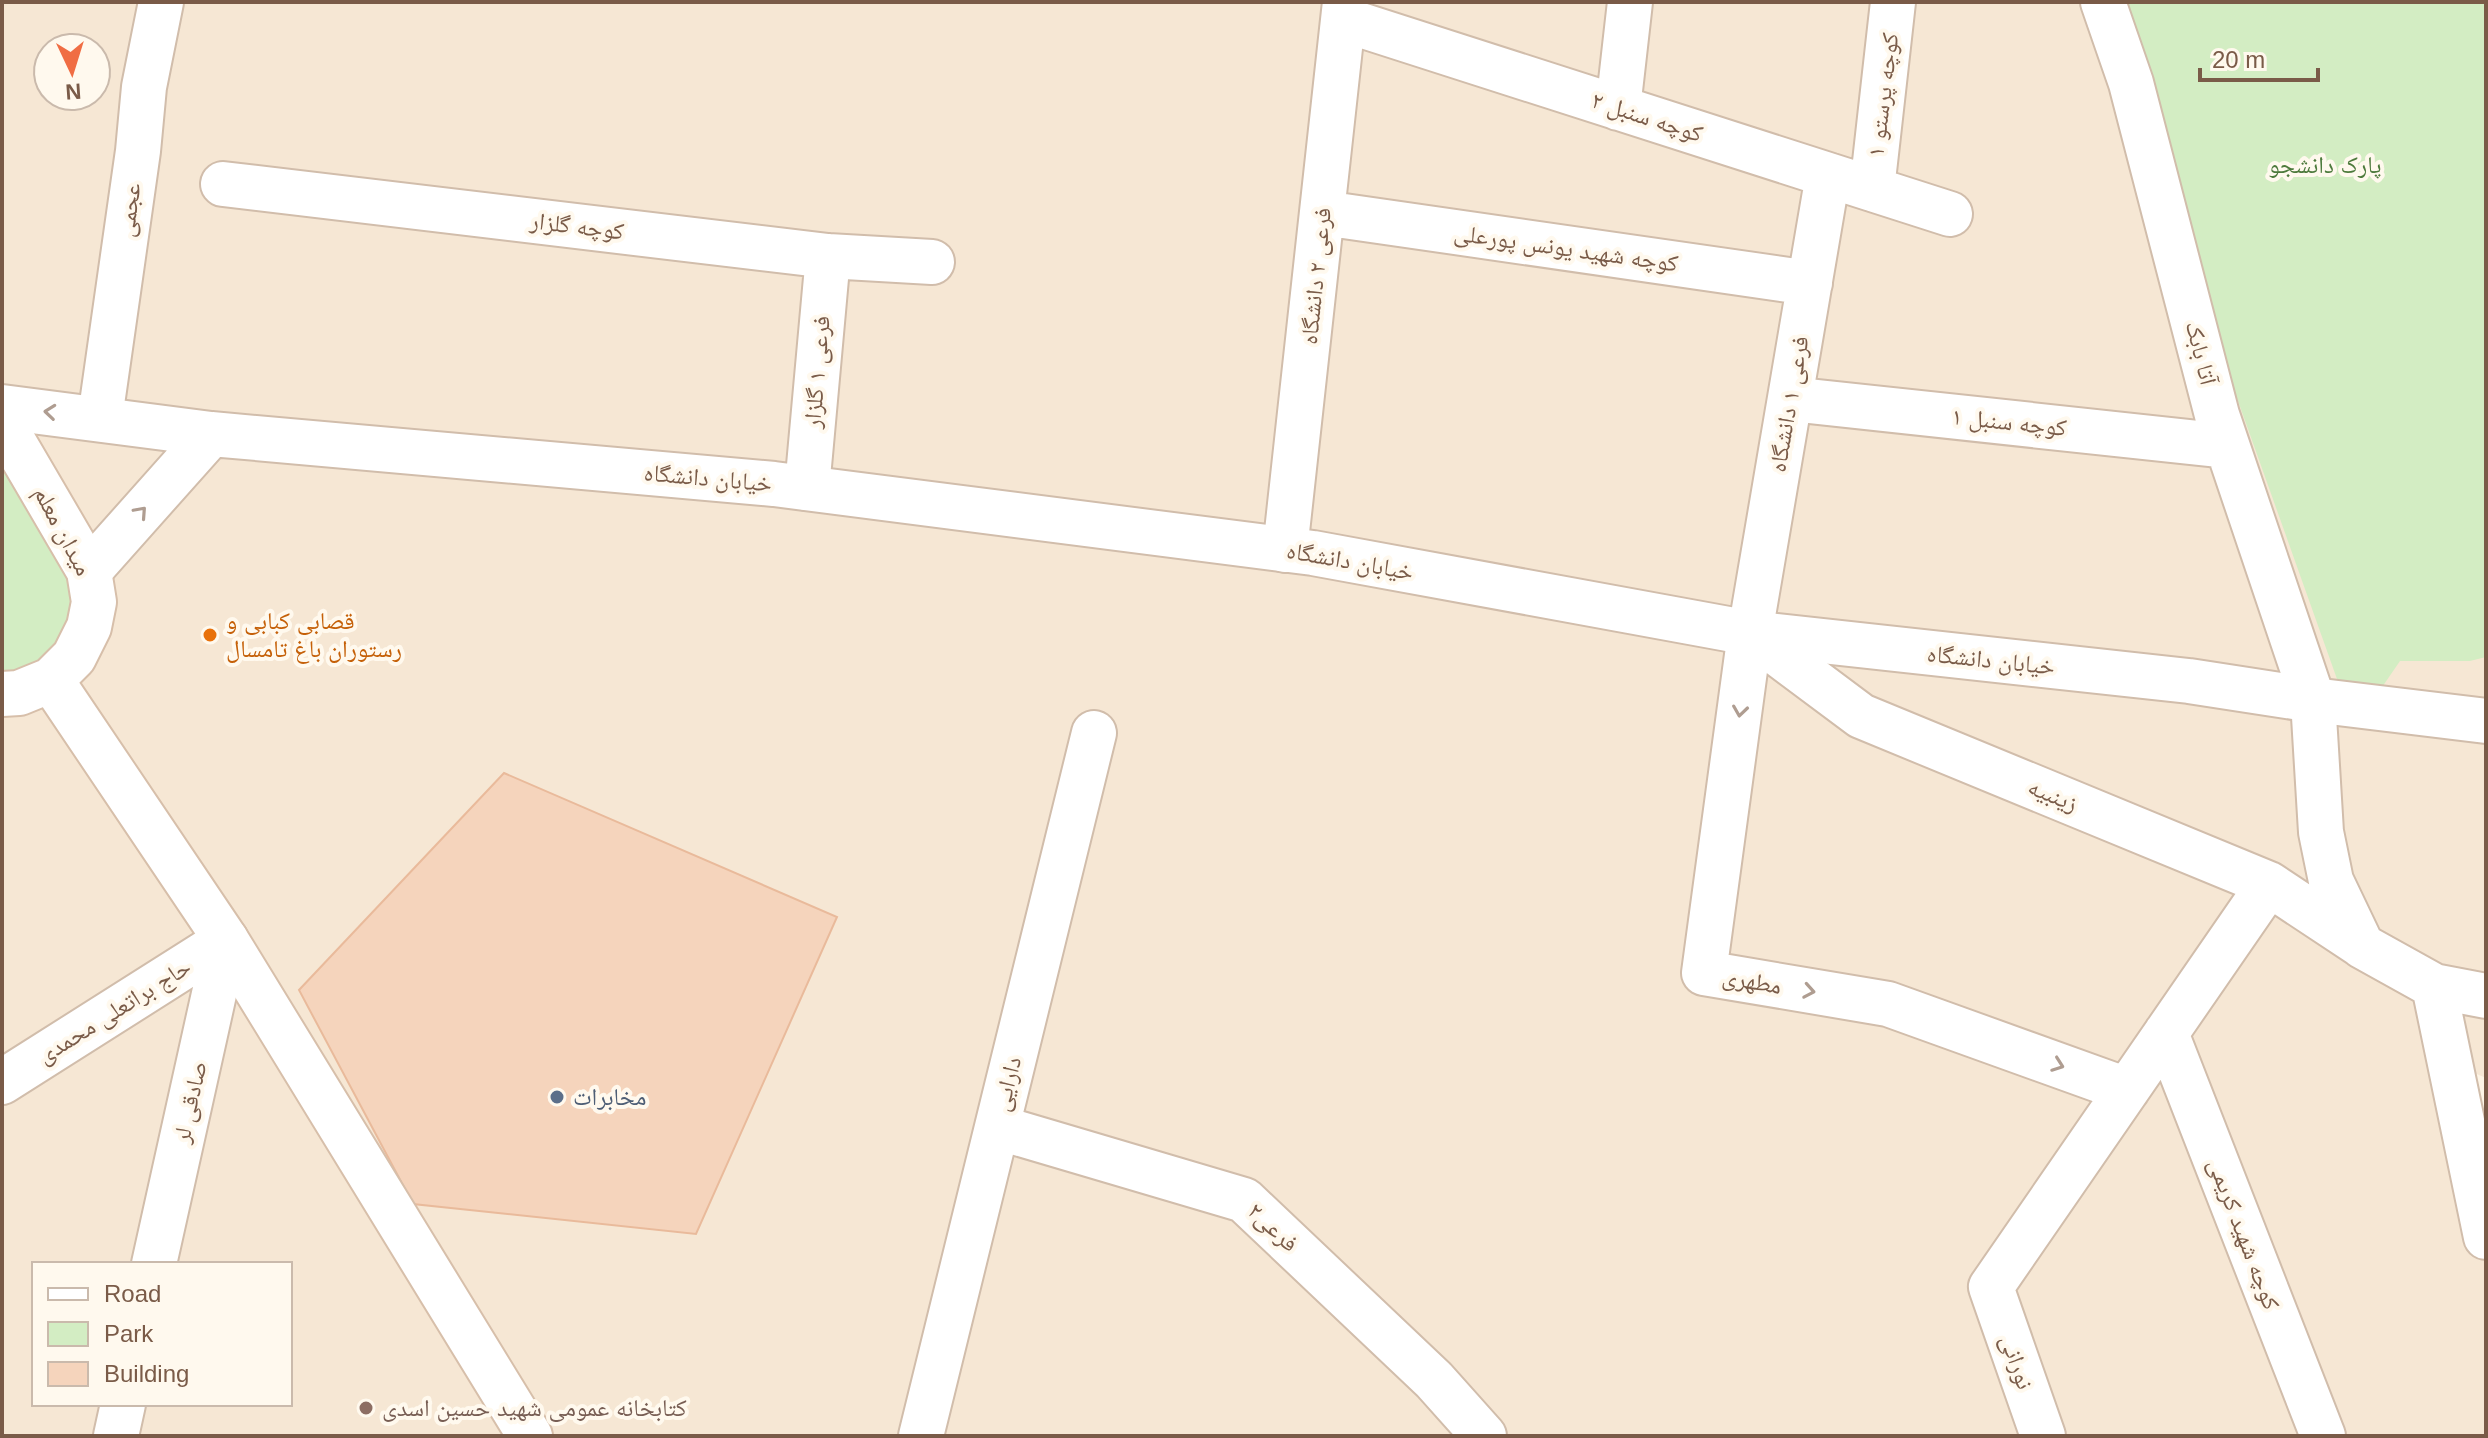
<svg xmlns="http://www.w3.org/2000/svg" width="2488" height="1438" viewBox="0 0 2488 1438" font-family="Arial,'Noto Naskh Arabic',sans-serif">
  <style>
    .residential { fill: #f6e7d4; fill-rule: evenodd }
    .green { fill: #d3edc3 }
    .building { fill: #f5d4bc; stroke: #e9ba9b; stroke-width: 2 }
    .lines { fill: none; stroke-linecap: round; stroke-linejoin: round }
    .minor-casing { stroke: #d1bdab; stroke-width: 48 }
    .tertiary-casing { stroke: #d1bdab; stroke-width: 48 }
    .secondary-casing { stroke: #d7bfaa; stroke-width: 48 }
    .minor { stroke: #fff; stroke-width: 44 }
    .tertiary { stroke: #fff; stroke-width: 44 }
    .secondary { stroke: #fff; stroke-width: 44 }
    .oneway { stroke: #af9d91 }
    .food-dot { fill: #e8710a; stroke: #fff9ee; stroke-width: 3 }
    .service-dot { fill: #5c6f8a; stroke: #fff9ee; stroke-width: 3 }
    .education-dot { fill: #8d6e63; stroke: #fff9ee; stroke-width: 3 }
    .labels { text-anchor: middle; stroke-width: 8; stroke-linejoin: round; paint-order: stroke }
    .street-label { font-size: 24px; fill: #7a5b48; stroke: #fff9ee }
    .park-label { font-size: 24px; fill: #4d7a3c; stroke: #fff9ee }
    .food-label { font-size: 24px; fill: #c56008; stroke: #fff9ee; text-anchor: start }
    .service-label { font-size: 24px; fill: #4e5e75; stroke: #fff9ee; text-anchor: start }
    .education-label { font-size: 24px; fill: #785e54; stroke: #fff9ee; text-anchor: start }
  </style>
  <rect width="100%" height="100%" fill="#fef5e6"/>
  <path class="residential" d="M2,2H2486V1078L2465,1069L2486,1147V1436H2ZM48,48H96V96H48ZM34,1264H290V1404H34Z"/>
  <path class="green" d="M2096,2H2486V657L2470,661H2400L2378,693L2337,679Z
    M2,458L71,575L73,606L66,630L47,655L19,671L2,674Z"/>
  <path class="building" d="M504,773L837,917L696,1234L413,1204L299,990Z"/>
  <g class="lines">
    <defs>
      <path id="minor" d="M2103,2L2131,83L2217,415L2313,700L2321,832L2331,881L2362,946L2434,986L2486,996
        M1345,20L1950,214
        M1618,108L1630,2
        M1828,175L1750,633L1704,973L1888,1004L2127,1090
        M223,184L828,256L932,262
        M1872,189L1893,2
        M1323,213L1810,283
        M1790,399L2227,446
        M100,418L138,151L144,87L161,2
        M807,488L828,256
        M1285,550L1345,2
        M1750,633L1861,716L2269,884L2361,945
        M2434,986L2486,1237
        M2166,1033L2323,1436
        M2,1082L226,940
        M997,1127L1244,1200L1434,1380L1484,1436
        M154,1264L226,940
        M116,1436L123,1404
        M921,1436L1094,733
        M2043,1436L1991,1287L2269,884"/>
      <path id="tertiary" d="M2,407L211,434L774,484L1313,553L1750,633L2189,681L2313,700L2486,721
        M89,571L211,434"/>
      <path id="secondary" d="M2,422L89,571L94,602L89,627L74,657L51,680L19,693L2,694
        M51,680L226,940L530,1436"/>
    </defs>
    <use href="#minor" class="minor-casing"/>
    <use href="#tertiary" class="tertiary-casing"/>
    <use href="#secondary" class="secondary-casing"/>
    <use href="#minor" class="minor"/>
    <use href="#tertiary" class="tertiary"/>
    <use href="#secondary" class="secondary"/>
  </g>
  <defs><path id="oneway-chevron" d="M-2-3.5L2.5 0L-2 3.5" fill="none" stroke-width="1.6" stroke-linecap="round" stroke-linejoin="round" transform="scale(2)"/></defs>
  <g class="oneway">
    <use href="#oneway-chevron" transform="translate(50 412) rotate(-174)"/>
    <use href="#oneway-chevron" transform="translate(141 512) rotate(-48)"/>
    <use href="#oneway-chevron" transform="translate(1740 711) rotate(98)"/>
    <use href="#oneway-chevron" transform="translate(1809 991) rotate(10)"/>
    <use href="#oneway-chevron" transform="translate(2058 1065) rotate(20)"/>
  </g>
  <circle class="food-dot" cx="210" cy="635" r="8"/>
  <circle class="service-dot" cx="557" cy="1097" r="8"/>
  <circle class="education-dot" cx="366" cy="1408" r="8"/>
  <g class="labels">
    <g class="street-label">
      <text transform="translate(1883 95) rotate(-83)" y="8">کوچه پرستو ۱</text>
      <text transform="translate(1647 117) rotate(18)" y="8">کوچه سنبل ۲</text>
      <text transform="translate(129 210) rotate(-82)" y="8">عجمی</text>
      <text transform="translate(577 226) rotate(7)" y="8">کوچه گلزار</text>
      <text transform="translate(1566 248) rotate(8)" y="8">کوچه شهید یونس پورعلی</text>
      <text transform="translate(1316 276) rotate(-84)" y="8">فرعی ۲ دانشگاه</text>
      <text transform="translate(2201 353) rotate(76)" y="8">آتا بابک</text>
      <text transform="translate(817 372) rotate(-85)" y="8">فرعی ۱ گلزار</text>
      <text transform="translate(1789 404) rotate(-80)" y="8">فرعی ۱ دانشگاه</text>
      <text transform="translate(2009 422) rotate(6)" y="8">کوچه سنبل ۱</text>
      <text transform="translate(708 478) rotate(5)" y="8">خیابان دانشگاه</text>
      <text transform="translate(63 531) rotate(62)" y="8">میدان معلم</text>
      <text transform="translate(1350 561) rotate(10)" y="8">خیابان دانشگاه</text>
      <text transform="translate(1991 660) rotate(6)" y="8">خیابان دانشگاه</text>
      <text transform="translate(2053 795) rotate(22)" y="8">زینبیه</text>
      <text transform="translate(1752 981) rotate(10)" y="8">مطهری</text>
      <text transform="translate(114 1011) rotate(-32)" y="8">حاج براتعلی محمدی</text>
      <text transform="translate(1007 1084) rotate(-76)" y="8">دارایی</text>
      <text transform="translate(190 1102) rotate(-77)" y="8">صادقی لر</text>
      <text transform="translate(1273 1227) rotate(43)" y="8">فرعی۲</text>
      <text transform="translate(2244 1234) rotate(69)" y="8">کوچه شهید کریمی</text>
      <text transform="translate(2017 1362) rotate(71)" y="8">نورانی</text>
    </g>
    <g class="park-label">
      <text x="2325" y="173">پارک دانشجو</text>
    </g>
    <g class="food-label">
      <text x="226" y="629">قصابی کبابی و<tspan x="226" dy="28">رستوران باغ تامسال</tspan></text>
    </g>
    <g class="service-label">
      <text x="573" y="1105">مخابرات</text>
    </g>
    <g class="education-label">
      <text x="382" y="1416">کتابخانه عمومی شهید حسین اسدی</text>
    </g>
  </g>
  <rect width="2488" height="1438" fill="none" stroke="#7a5b48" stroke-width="8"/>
  <rect x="32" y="1262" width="260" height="144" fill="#fff9ee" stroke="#cabaac" stroke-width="2"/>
  <rect x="48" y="1288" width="40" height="12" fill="#ffffff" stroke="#cabaac" stroke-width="2"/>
  <text x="104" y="1302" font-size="24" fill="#7a5b48">Road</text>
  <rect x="48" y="1322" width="40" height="24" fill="#d3edc3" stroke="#cabaac" stroke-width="2"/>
  <text x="104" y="1342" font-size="24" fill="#7a5b48">Park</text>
  <rect x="48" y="1362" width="40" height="24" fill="#f5d4bc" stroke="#cabaac" stroke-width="2"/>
  <text x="104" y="1382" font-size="24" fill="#7a5b48">Building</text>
  <g transform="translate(72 72) rotate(176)"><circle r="38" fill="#fff9ee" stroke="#cabaac" stroke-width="2"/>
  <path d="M0-6L14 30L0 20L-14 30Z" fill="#f06d43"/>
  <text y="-12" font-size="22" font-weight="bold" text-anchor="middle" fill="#7a5b48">N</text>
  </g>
  <path d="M2200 68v12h118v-12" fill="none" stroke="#7a5b48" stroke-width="4"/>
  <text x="2212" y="68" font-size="24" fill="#7a5b48" stroke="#fff9ee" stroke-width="6" paint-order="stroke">20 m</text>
</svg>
